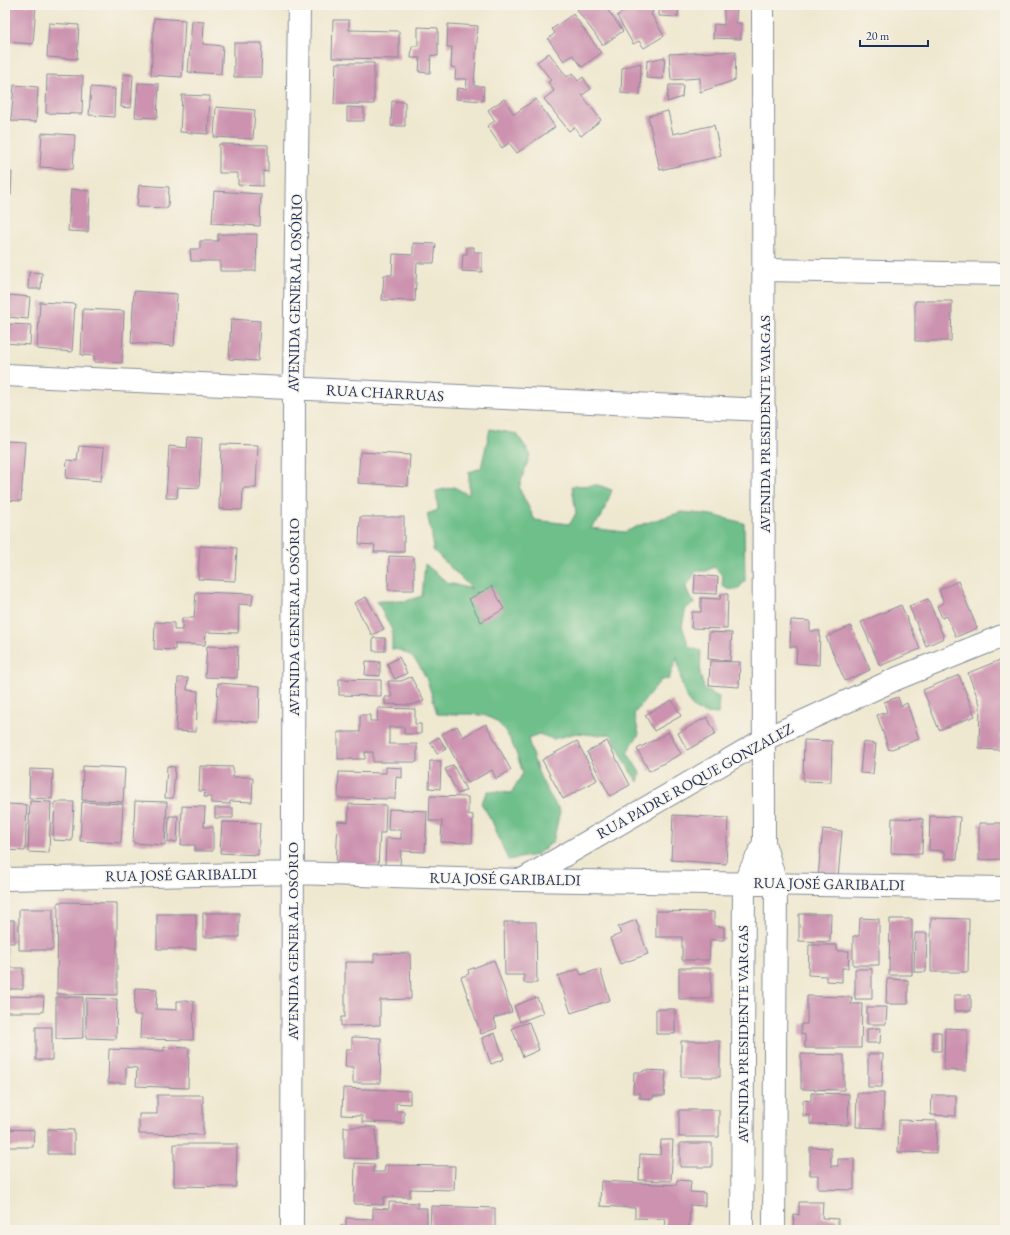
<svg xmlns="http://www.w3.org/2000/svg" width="1010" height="1235" viewBox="0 0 1010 1235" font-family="'EB Garamond',serif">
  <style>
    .forest { fill: #6ebf8a; stroke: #447774 }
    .building { fill: #cc92af }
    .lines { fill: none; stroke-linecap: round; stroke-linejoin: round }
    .street-casing { stroke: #858c97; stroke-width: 24 }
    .street { stroke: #fff; stroke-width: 22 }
    .labels { text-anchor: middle; stroke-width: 3; stroke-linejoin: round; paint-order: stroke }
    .street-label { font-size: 15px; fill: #1b2f5e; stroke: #f7f3e8 }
  </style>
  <rect width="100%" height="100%" fill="#f7f3e8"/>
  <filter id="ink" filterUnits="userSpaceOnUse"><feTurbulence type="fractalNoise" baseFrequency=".025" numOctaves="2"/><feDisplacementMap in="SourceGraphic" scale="8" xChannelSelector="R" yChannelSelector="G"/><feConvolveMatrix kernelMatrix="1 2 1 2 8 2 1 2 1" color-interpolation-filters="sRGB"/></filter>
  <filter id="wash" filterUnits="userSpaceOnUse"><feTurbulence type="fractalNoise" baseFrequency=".012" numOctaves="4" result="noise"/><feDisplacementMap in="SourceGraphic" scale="16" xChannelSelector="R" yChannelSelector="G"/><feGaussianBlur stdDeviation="0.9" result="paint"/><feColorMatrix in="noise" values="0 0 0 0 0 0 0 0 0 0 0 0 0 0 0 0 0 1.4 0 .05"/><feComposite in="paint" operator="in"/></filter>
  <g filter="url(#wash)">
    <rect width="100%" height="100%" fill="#efe8d0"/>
    <path class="forest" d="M490,429L517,434L530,454L519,488L535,520L570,524L576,513L572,486L598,485L612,490L601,518L590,528L625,532L643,524L682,512L712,515L744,523L745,581L737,590L728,589L722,586L723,576L714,567L706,571H696L686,587L689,596L695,603L686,608L682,626L689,647L701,651L700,675L705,690L719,697L718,714C712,713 704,714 699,711C681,703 681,674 677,657L669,679L661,680L634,714L639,734L627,752L640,773L638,782L630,771L611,734L595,735L576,733L553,739L539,734L528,738C536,771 542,784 560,811L553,842L536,855L508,860L492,821L481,803L488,791L511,793L523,773C516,753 507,718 481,715C467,713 452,715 437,714C430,689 423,651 392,649V630L377,601H406L422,596L425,564L448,583L472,589L433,550L432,535L427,514L438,510L436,491L454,487L469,495V472L481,468Z"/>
    <g id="blocks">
      <path class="building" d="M5,5H36L33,44L5,42Z
        M584,5H604L623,31L603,45L577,10Z
        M622,5H649L653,12L651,14L664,36L644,48L639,41L633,44L617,16L625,11Z
        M659,5H679L678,17L659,16Z
        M724,5H737L736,23H741V39L713,38L714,24L724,25Z
        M573,14L601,53L582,67L573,55L564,61L548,39L555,33L552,29Z
        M154,18L185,20L182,77L151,75Z
        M333,20H349V30L399,31V59L332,58Z
        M192,21L204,22L203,44L223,46L221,74L188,72Z
        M49,23L79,25L77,59L47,57Z
        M448,24L478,26L474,86H484L483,101L456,99L457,88L466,89L467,79H455L456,68L451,67L452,47H447Z
        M418,27L438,28V56L431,55L430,73L419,72L420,58H411L412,46H418Z
        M234,43H262L261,77H234Z
        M736,51L735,80L700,92V78L671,80L669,54Z
        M549,53L567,77L572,73L578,81L583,77L591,89L582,95L601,120L581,136L574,127L569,131L544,99L554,91L548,82L551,80L537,62Z
        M665,57L663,79L646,78L647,61Z
        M336,63H374V104H334Z
        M641,63L640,95L621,93L622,68Z
        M123,74L133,75L131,108L121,107Z
        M47,75L83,76L82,114L46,113Z
        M138,83L159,84L157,118L135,117Z
        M14,85L38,87L36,122L11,121Z
        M669,85H683L682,97L667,102Z
        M91,87L115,89L114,117L89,115Z
        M182,95L210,96L208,134L180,132Z
        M504,99L514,114L536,99L555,127L517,153L509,143L502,148L487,126L495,121L488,110Z
        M392,101L405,102V126H391Z
        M216,107L255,110L253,139L214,137Z
        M347,107L364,108V121H347Z
        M668,111L673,134L714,125L721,156L660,170L648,116Z
        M42,133L75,135L73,169L40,167Z
        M219,144L268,145V172L263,171V186L238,185V173H219Z
        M5,172H12L11,195L5,194Z
        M139,185L169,187L168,208L137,207Z
        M71,189L90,191L88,232L68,231Z
        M214,191L261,194L260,226L212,223Z
        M5,220H7L6,238H5Z
        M218,234H257L256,271H220V261H191L190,249H200V241H218Z
        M413,243L436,244L434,263H417L415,301L382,300L384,275H392L393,254L413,255Z
        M467,247H474V252H482V272L462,271L463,254H467Z
        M29,272L42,273L41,289H28Z
        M134,291L177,294L174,346L131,343Z
        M9,295L30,297L28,319L8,317Z
        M915,301H952L951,341H915Z
        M40,302L75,304L72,352L37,349Z
        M83,309L124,311L122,363L94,362V356L81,355Z
        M231,319L260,321L258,361L229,359Z
        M5,324L31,325L30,345L5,343Z
        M188,437L202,438L199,488L178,487L177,498H166L169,446L187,448Z
        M5,441L25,442L21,501L5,500Z
        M221,444L258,445L256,488H243L242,510L219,509Z
        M79,446L104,448L101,481L66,478L67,460L77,461Z
        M360,452L410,455L408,486L358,483Z
        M360,517H404V552H374L375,545L359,544Z
        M200,546L237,548L235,581L198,579Z
        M389,556L414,557V590H388Z
        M695,575L718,577L717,594L694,593Z
        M958,581L977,628L956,637L947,616L942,618L937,606L944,603L939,590Z
        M492,586L504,609L481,622L469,599Z
        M196,592L253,594L252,605L239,604L238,633L206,632L205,645L175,644V650L154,649L155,622L174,623V630H182V618H194Z
        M721,594H728L727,629L691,628L692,612H701V598L720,599Z
        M366,597L384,629L372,635L354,603Z
        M928,599L944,638L926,646L909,606Z
        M901,605L920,649L880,666L861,622Z
        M791,620L810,621V631H820L819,665L796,663L797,647H790Z
        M851,626L870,670L845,681L826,637Z
        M709,632L732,633L730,661L708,659Z
        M373,638H385V651H373Z
        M207,646L238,647L237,678L205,677Z
        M399,657L407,673L395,679L387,664Z
        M1005,658V716H1002L1000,750L979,749L980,704L968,673Z
        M366,661L380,662V676L365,675Z
        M710,661L740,662L739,687L709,685Z
        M959,675L975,716L939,730L923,690Z
        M411,677L424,701L411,705L385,704V697H392L388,681H401Z
        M178,678H188L187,690L198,691L196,732L176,731Z
        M339,679L381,680V696L339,695Z
        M218,683L260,686L259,722L216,721Z
        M898,697L901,706L907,703L919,739L889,750L877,715L887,712L884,702Z
        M672,700L681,716L654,731L645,715Z
        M378,708L415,709V724H421V734H404V727H389V744H417V762H373V752H365V759H338V732H360V715H370V721H377Z
        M707,717L716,734L687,750L678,733Z
        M486,724L511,770L496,779L492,770L468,783L442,734L457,726L463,737Z
        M669,732L681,754L649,771L637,749Z
        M439,737L446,749L437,754L430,742Z
        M804,740L832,741L831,782L803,781Z
        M577,741L597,780L563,799L542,760Z
        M607,741L630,785L610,796L587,752Z
        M863,742L876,744L873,774L860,773Z
        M430,761H441L440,789L429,788Z
        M453,765L466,790L458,794L445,769Z
        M83,766L125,768L123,802L82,800Z
        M167,766L175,767L173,798H165Z
        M200,766L233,767V777H253L252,802L230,801V804L211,803V797H204L205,791H199Z
        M386,767L402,768V778L396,777L395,799L338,798L339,772L386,773Z
        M30,769L53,770L52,799L29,798Z
        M430,796L468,797V814L473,815L472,843L441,842L442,821H429Z
        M30,801L51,802L49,853L28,852Z
        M135,801L167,802L165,845L133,843Z
        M55,802H74L72,841L53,840Z
        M82,802L123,804L121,843L80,841Z
        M7,804L27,805L25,851L5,850Z
        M349,804L386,805L385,833H380L378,866L336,864L338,821L348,822Z
        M182,806L205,807L204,827H213V851H195V845H181Z
        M215,808H233V818H215Z
        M389,809L427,811L425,852L401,851L400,866H385L386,838L401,839V830H388Z
        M673,815L728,818L726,864L671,860Z
        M169,816H178L177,842H168Z
        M930,816L960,817L957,859L945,858V851L929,850Z
        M892,818L923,819L922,854L891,853Z
        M222,822L260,823L258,855L220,853Z
        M979,823H1005V859L979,860Z
        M823,829L842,831L838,878L818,876Z
        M58,902L117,903V995L57,994Z
        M19,909H53V950H19Z
        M656,911L714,912V926L724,927V940H710L709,960H682V937H656Z
        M203,913H239V937H203Z
        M157,914H196V949H157Z
        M799,914H831L830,942L799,941Z
        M860,918L879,919V965H853V936H859Z
        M931,918L969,919L968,972H931Z
        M890,919H912V975H889Z
        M5,920H14V943H5Z
        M636,920L648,954L620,964L610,938L621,934L618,927Z
        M504,922H536L537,983H524V975H505Z
        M915,933H927L926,972H914Z
        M809,945H837V951H849L848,968H842V982L826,981V976L808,975Z
        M5,947H7V964H5Z
        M410,953L411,999L380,1000V1025L341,1026V1017H345V962H374V954Z
        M494,960L512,1012L494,1018L497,1028L481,1034L461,977L469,974L468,970Z
        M5,968H23V989H5Z
        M679,968H711V999H679Z
        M579,969L581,975L600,969L610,1000L571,1013L558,976Z
        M855,969H872V999H855Z
        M887,979L908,980V1004H886Z
        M135,988L157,989L156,1009L177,1010V1001H194L193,1040L140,1039L141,1015H134Z
        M954,995H971V1011H954Z
        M5,996L44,997L43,1012H5Z
        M807,996L852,997L851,1004H862L861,1048H805V1035L801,1034V1024H807Z
        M56,997H83V1038L56,1039Z
        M537,997L543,1013L520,1022L514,1006Z
        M86,998L117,999L116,1039L86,1038Z
        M867,1007H887L886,1024H867Z
        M656,1009H675V1034H656Z
        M529,1022L539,1050L523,1057L512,1028Z
        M36,1027H52V1060H36Z
        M881,1028L880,1043H867V1029Z
        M945,1028L967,1029L966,1071L944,1070Z
        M933,1032H941V1051H933Z
        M495,1033L504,1059L491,1064L482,1038Z
        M352,1037L381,1038L380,1083H353V1067H345L346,1049H352Z
        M681,1041H720V1077H681Z
        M164,1047L189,1048L188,1088L136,1086L137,1068L126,1067V1083H108L109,1049L164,1051Z
        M801,1054L844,1055V1090L801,1089Z
        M868,1054H883L882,1087H868Z
        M644,1070L666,1071L664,1096H653V1099L640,1098V1093H633L634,1072H643Z
        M343,1088L410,1091V1104L396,1103V1111H404V1123L362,1122V1116L342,1115Z
        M811,1093L849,1094L848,1125L810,1124V1115L803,1116V1100L811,1101Z
        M857,1093H884L883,1128L856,1127Z
        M157,1095H203V1135L139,1134V1114H157Z
        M932,1095H956V1116L931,1115Z
        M679,1110H719V1137H679Z
        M899,1120L937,1121L936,1153L898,1152Z
        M344,1127H376V1159L344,1158Z
        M5,1129L34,1130L33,1147H5Z
        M48,1129L74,1130V1154H48Z
        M661,1140H673L671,1181L639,1180L640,1154L660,1155Z
        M680,1143H712V1167H680Z
        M174,1144H237L236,1187L174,1186Z
        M810,1147L831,1148V1166H838V1159H854V1190L818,1189V1175H810Z
        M355,1163L374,1164L373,1172H384L385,1165L455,1166L454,1190L410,1189V1197H384L383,1205L354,1204Z
        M677,1180L691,1181L690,1192L705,1193V1206L690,1205L689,1228L665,1227L666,1219L635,1218V1208L600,1206L601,1181L676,1185Z
        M389,1202L418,1203L417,1208H427V1230H341V1226H346V1218L373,1219V1208L389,1209Z
        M799,1202H823L822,1218L838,1219V1230H793L794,1214L799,1215Z
        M431,1206L495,1208V1230L430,1229Z"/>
    </g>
  </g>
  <g filter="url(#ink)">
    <use href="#blocks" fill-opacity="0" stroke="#858c97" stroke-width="1"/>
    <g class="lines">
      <defs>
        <path id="street" d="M763,5L764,843L776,883L774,1230
          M764,270L1005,274
          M5,375L765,410
          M5,879L294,873L521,880L1005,888
          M522,880L765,739L898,678L1005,635
          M292,1230L294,389L299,5
          M742,1230L744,883L764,843"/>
      </defs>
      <use href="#street" class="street-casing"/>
      <use href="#street" class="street"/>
    </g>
  </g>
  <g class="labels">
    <g class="street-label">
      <text transform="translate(295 293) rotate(-89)" y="5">AVENIDA GENERAL OSÓRIO</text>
      <text transform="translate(385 393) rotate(3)" y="5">RUA CHARRUAS</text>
      <text transform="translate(765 424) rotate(-90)" y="5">AVENIDA PRESIDENTE VARGAS</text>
      <text transform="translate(294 617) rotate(-90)" y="5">AVENIDA GENERAL OSÓRIO</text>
      <text transform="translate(695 781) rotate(-29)" y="5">RUA PADRE ROQUE GONZALEZ</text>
      <text transform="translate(181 875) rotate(-1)" y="5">RUA JOSÉ GARIBALDI</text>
      <text transform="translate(505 879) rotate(1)" y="5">RUA JOSÉ GARIBALDI</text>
      <text transform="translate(829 884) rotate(1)" y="5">RUA JOSÉ GARIBALDI</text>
      <text transform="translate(293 941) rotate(-90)" y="5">AVENIDA GENERAL OSÓRIO</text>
      <text transform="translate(743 1034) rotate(-90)" y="5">AVENIDA PRESIDENTE VARGAS</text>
    </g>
  </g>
  <rect width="1010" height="1235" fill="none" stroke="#f7f3e8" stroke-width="20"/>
  <path d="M860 40v6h68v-6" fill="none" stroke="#1b2f5e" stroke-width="2"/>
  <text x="866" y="40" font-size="12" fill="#1b2f5e" stroke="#f7f3e8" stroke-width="3" paint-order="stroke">20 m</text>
</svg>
